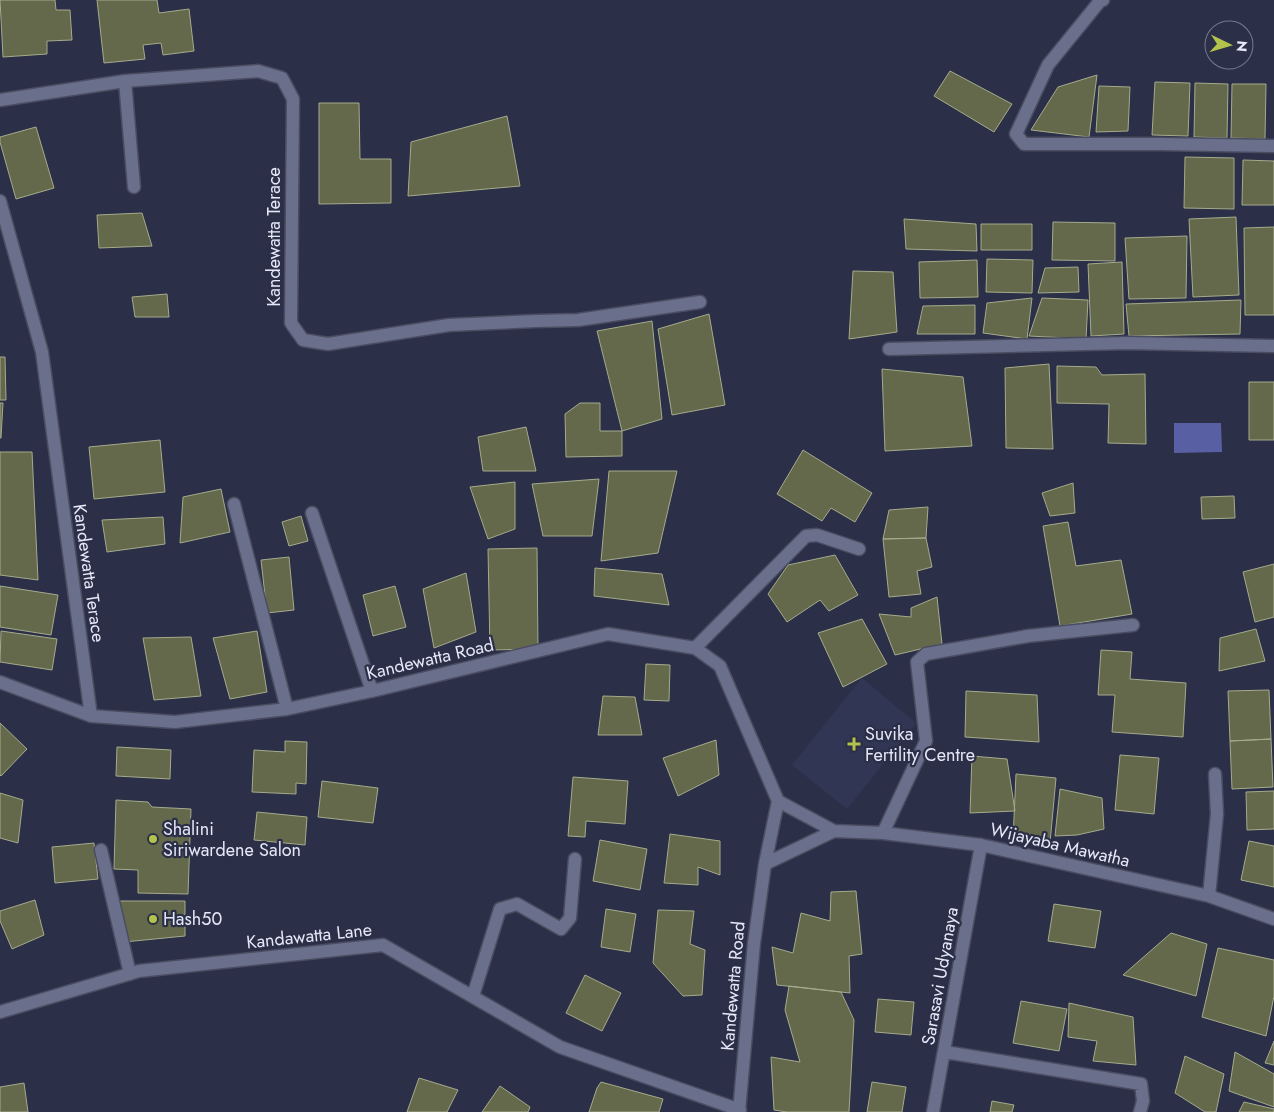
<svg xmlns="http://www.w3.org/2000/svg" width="1274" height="1112" viewBox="0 0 1274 1112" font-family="Jost,sans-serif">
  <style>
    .built { fill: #323655 }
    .water { fill: #585fa2 }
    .building { fill: #64694c; stroke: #a5ab8c }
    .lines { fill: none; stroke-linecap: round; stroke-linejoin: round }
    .minor-casing { stroke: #4a4d61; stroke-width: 15 }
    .minor { stroke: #6a6f8b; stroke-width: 12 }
    .poi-dot { fill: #b3c24b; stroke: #2b2f47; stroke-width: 2 }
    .labels { text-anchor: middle; stroke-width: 4.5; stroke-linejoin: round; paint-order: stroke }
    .street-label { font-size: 18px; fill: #e5e8f8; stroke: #2b2f47 }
    .poi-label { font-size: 18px; fill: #e5e8f8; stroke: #2b2f47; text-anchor: start }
  </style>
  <rect width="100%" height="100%" fill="#2b2f47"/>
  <path class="built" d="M862,678L916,723L847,809L792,765Z"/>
  <path class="water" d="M1174,423H1221L1222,452L1174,453Z"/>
  <path class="building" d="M0,0H55L56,10H70L72,40L47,41V54L3,57Z
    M97,0H157L159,13L189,9L194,51L163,55L161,43L143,45L145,59L104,63Z
    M950,71L1012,104L994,132L934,96Z
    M1097,75L1089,137L1031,130L1058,87Z
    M1155,82L1190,83L1188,136L1152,135Z
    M1195,83L1228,84L1227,138L1194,137Z
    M1232,84H1266L1265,139L1231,138Z
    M1099,86L1130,87L1128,131L1096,132Z
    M319,103H359L360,159H391V203L319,204Z
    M507,116L520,186L408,196L411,142Z
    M36,127L54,188L16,199L0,142V137Z
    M1185,157L1234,158V209L1184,208Z
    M1243,160L1274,161V205H1242Z
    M142,213L152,246L99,248L97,215Z
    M1236,217L1239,295L1193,297L1189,219Z
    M904,219L976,224L977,251L906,249Z
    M1053,222L1115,223V261L1052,260Z
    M981,224H1032V250H981Z
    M1274,227V315H1245L1244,228Z
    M1187,236L1186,298L1129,299L1125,238Z
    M987,259L1033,260L1032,293L986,292Z
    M977,260L978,297L920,298L919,262Z
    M1122,262L1124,334L1091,336L1088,264Z
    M1078,267L1079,292L1038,293L1045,268Z
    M853,271L893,272L897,332L849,339Z
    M167,294L169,317H135L132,297Z
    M1032,298L1027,339L983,333L987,303Z
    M1042,298L1088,300L1086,339L1029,336Z
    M1241,300L1240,334L1129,336L1126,304Z
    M975,305V334H917L923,306Z
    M709,314L725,405L672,415L658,329Z
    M652,321L662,419L622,431L597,331Z
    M0,357H5L6,400H0Z
    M1049,364L1053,449L1006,448L1005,368Z
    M1057,366L1096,367L1102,375L1145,374L1146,444L1108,443L1109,404L1057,403Z
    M882,369L963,377L972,446L885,451Z
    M1249,382H1274V440H1249Z
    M0,403H3L1,438H0Z
    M580,403H600V431H622V456L566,457L565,414Z
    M526,427L536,471H483L478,437Z
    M160,440L165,492L94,499L89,447Z
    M803,450L872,493L855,522L831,508L822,521L777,494Z
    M0,452H32L38,580L0,575Z
    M609,471H677L658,553L601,561Z
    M599,479L592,536H543L532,484Z
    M515,482V529L488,539L470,487Z
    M1073,483L1075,513L1050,516L1042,493Z
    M221,489L230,532L180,543L183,497Z
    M1234,496L1235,518L1202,519L1201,497Z
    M928,507L926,538L883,539L889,510Z
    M301,516L308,541L289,546L282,522Z
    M163,517L165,544L107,552L102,520Z
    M1068,522L1076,566L1121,560L1132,614L1060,626L1043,526Z
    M926,538L932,567L917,571L921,594L889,597L883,539Z
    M537,548L538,649L490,650L488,549Z
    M835,555L858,595L829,611L820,600L787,622L768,594L788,565Z
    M289,557L294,610L267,613L261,560Z
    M1274,564V617L1255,622L1243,572Z
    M595,568L662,574L669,605L594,596Z
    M466,573L476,632L434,648L423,589Z
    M0,586L58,595L51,635L0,627Z
    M395,586L406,627L373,636L363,595Z
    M937,597L942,644L895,655L879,614L911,617V608Z
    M862,619L887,664L843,687L818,633Z
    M1256,629L1265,661L1219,671L1220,638Z
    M1,631L57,639L52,670L0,662Z
    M257,631L267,692L230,699L213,638Z
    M191,637L201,696L154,700L143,638Z
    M1101,650L1132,652L1130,679L1186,683L1183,737L1112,732L1115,695H1098Z
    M646,664L670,665L669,701L644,700Z
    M1269,690L1271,739L1230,741L1228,691Z
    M966,691L1037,695L1039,742L965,737Z
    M603,696L635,697L642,735H598Z
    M0,723L27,749L1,776L0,775Z
    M1271,739L1273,787L1232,789L1230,741Z
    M716,740L719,775L678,796L663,758Z
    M285,741L307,742L306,784L296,783V794L252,792L254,750L285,752Z
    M117,747L171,750L170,779L116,776Z
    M1120,755L1159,758L1154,814L1115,810Z
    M972,756L1007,759L1015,811L970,813Z
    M1016,774L1056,778L1050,843L1013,839Z
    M573,777L628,781L625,824L586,821L585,837L568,836Z
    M322,781L378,788L373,823L318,817Z
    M1060,789L1102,798L1104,829L1077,835L1055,836Z
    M1274,791V829L1247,830L1246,792Z
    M0,793L23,800L18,843L0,838Z
    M116,800L148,802L152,807L191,809L188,894L138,893V870L114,869Z
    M257,812L307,817L305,845L254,840Z
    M670,834L720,841V875L698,867V885L664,883Z
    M600,840L647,849L640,890L593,881Z
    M1249,841L1274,846V887L1241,880Z
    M94,843L98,879L55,883L52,847Z
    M856,891L862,954L849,956L850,993L777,985L772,947L793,953L801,913L830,921L831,892Z
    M35,900L44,935L12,949L0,921V911Z
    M120,901H185V936L124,942Z
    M1054,904L1101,911L1095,948L1048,941Z
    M606,909L636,914L630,952L601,947Z
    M658,910L694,911L690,944L705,950L702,995L683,996L653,963Z
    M1171,933L1207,944L1196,996L1123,975Z
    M1218,948L1274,960V996L1266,1036L1202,1017Z
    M585,975L621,993L602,1031L566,1013Z
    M789,986L841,992L854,1020L849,1112H787L774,1110L771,1057L800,1062L785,1010Z
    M878,999L914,1002L911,1035L875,1032Z
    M1021,1001L1067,1009L1059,1051L1013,1043Z
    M1069,1003L1133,1017L1136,1065L1093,1061L1097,1041L1068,1037Z
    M1274,1041V1065L1265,1063Z
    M1235,1052L1274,1074V1107L1229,1091Z
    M1185,1056L1224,1074L1216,1112H1205L1175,1093Z
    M419,1078L458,1090L447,1112H407Z
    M601,1082L663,1099L659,1112H589L597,1088Z
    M872,1082L906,1087L902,1112H867Z
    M24,1083L28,1112H0V1087Z
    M500,1086L530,1107L528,1112H482Z
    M992,1101L1014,1105L1012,1112H990Z
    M1244,1102L1274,1109V1112H1239Z"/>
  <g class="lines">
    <defs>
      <path id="minor" d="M1103,0L1100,1L1048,65L1016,134L1024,144H1160L1274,146
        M125,81L134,187
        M0,100L125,81L258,71L282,78L293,99L291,323L303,340L328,344L449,325L536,321L578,320L700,302
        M0,201L42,352L91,716
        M889,349L1127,343L1274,346
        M234,504L287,709
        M312,513L372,691
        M695,648L806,536L817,535L859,549
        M0,682L91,716L175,722L287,709L372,691L608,634L695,648L720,666L778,801L765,864L754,943L739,1112
        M778,801L834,831L883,833L981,845L1209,896L1274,919
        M883,833L926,741L917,662L926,654L1028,636L1133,625
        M101,850L130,974
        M765,864L834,831
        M1209,896L1217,814L1215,774
        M473,996L500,909L517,904L561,929L570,918L575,859
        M0,1012L139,971L383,945L560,1047L740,1110
        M945,1052L1141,1084L1143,1101L1140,1112
        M933,1112L981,845"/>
    </defs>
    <use href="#minor" class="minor-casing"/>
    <use href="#minor" class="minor"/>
  </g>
  <g class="poi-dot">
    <path d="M851.5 736.5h5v5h5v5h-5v5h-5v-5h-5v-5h5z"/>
    <circle cx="153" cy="839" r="5"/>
    <circle cx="153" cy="919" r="5"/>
  </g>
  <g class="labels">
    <g class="street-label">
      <text transform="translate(274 237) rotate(-90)" y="6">Kandewatta Terace</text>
      <text transform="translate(89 573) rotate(82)" y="6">Kandewatta Terace</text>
      <text transform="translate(430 659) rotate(-13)" y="6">Kandewatta Road</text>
      <text transform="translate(1060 845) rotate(13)" y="6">Wijayaba Mawatha</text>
      <text transform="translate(309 936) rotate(-6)" y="6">Kandawatta Lane</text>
      <text transform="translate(940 976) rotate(-80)" y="6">Sarasavi Udyanaya</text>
      <text transform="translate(733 986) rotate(-85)" y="6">Kandewatta Road</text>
    </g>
    <g class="poi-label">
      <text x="865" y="740">Suvika<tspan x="865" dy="21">Fertility Centre</tspan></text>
      <text x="163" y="835">Shalini<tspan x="163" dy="21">Siriwardene Salon</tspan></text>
      <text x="163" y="925">Hash50</text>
    </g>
  </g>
  <g transform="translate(1229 45) rotate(95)"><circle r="24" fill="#2b2f47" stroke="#75798e"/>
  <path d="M0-4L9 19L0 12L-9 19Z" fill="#b3c24b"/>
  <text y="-8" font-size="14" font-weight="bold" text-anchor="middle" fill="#e5e8f8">N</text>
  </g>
</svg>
